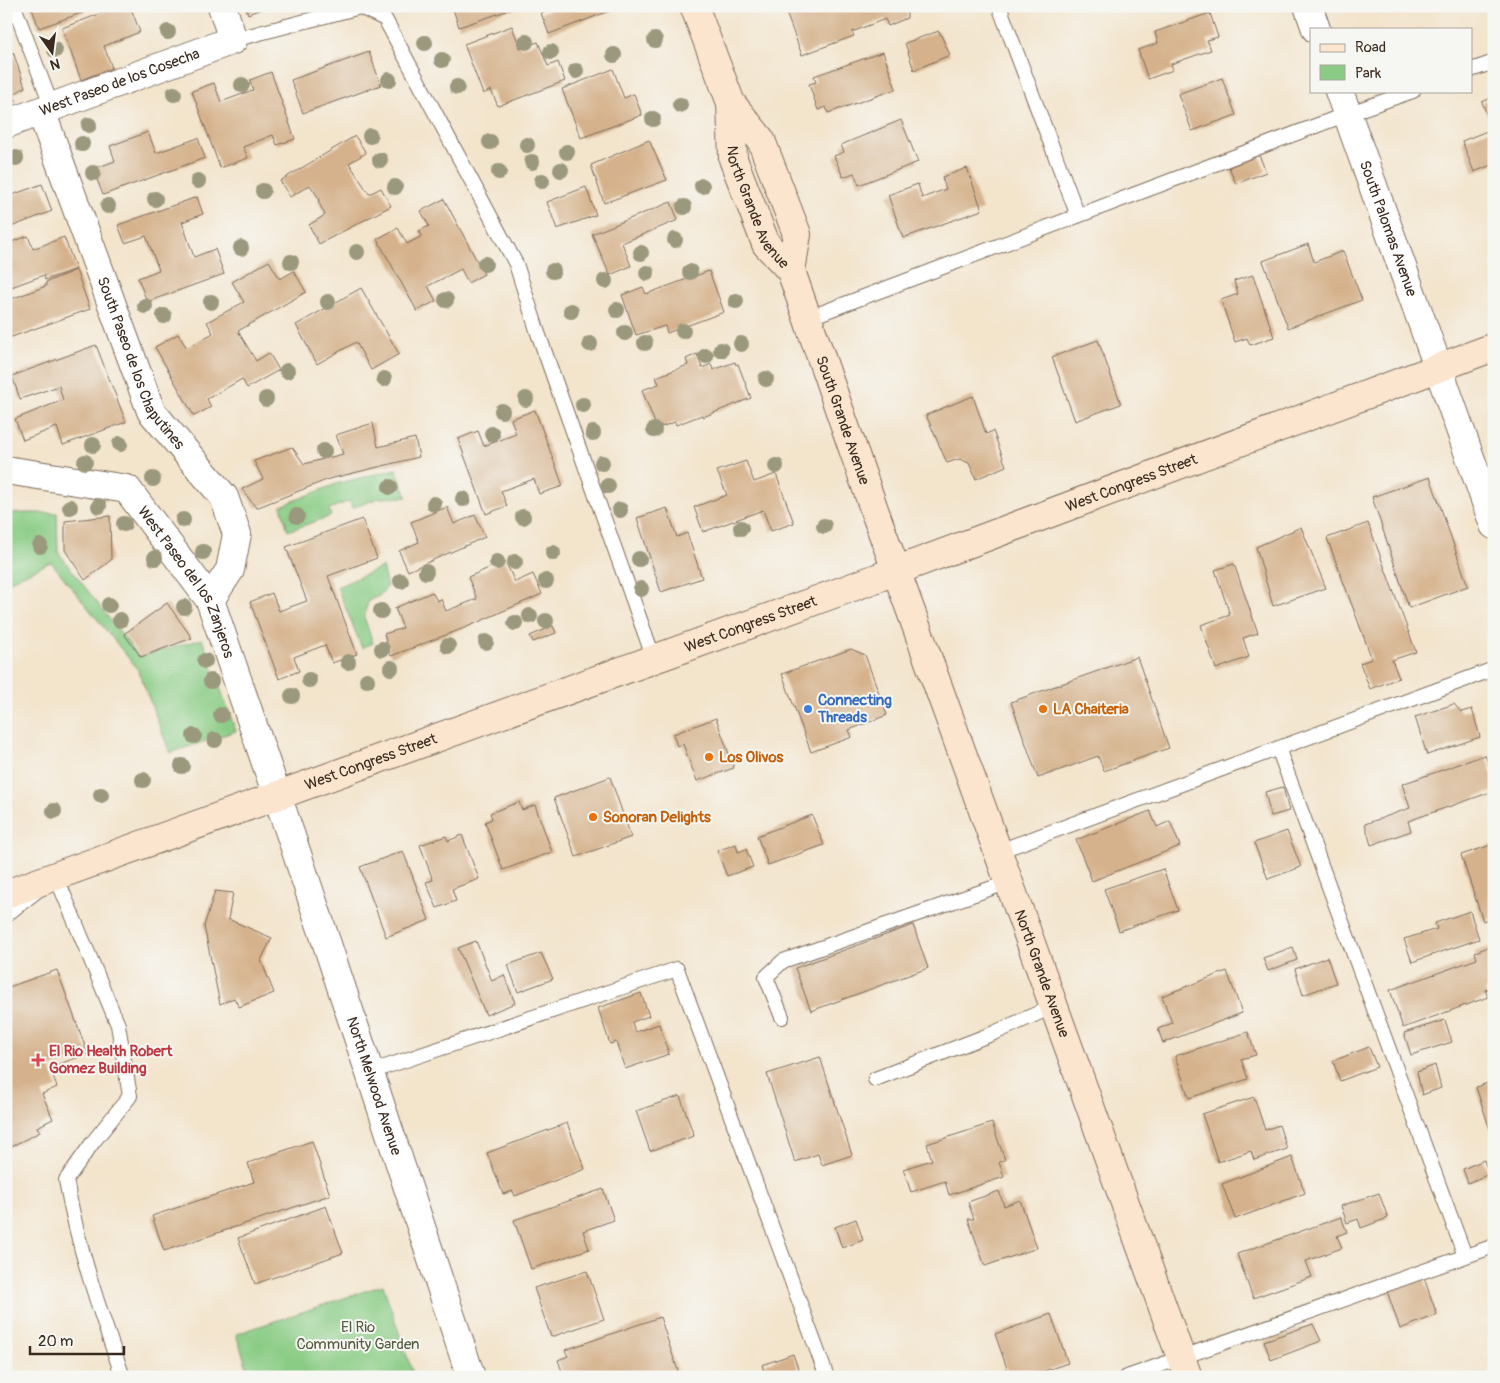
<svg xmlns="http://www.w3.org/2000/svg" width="1500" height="1383" viewBox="0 0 1500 1383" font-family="Pangolin,sans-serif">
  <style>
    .green { fill: #8acc85; stroke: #627b52 }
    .building { fill: #d5b28c }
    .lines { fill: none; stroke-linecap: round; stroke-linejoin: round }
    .lane-casing { stroke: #7b6b5b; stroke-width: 16 }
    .street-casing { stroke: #7b6b5b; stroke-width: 30 }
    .secondary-casing { stroke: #7b6b5b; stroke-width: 30 }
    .lane { stroke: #fff; stroke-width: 14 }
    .street { stroke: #fff; stroke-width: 28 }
    .secondary { stroke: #fbe5cf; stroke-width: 28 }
    .tree { fill: #9b997d }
    .shop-dot { fill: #3f7fe0; stroke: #f6f6f2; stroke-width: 2 }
    .food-dot { fill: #e8710a; stroke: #f6f6f2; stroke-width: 2 }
    .health-dot { fill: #e0444e; stroke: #f6f6f2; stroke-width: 2 }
    .labels { text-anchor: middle; stroke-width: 4; stroke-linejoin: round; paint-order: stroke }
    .street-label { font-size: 15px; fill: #3b2a1e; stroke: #f6f6f2 }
    .shop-label { font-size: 15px; font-weight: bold; fill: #366cbe; stroke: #f6f6f2; text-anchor: start }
    .food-label { font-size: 15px; font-weight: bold; fill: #c56008; stroke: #f6f6f2; text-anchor: start }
    .health-label { font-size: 15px; font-weight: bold; fill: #be3a42; stroke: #f6f6f2; text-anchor: start }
    .park-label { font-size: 15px; fill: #535b3d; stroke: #f6f6f2 }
  </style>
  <rect width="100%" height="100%" fill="#f6f6f2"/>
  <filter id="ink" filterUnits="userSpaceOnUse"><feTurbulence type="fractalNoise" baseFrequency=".02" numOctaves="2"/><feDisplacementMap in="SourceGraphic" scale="10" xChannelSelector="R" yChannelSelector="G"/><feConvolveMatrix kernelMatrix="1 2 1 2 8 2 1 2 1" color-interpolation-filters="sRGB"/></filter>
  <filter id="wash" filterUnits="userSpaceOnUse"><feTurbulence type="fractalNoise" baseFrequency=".0096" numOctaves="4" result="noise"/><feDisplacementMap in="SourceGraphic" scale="20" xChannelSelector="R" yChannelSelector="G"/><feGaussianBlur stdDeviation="1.12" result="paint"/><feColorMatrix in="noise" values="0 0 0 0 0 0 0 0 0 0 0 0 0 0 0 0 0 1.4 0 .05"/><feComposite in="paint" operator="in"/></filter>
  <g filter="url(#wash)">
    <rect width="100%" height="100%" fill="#f3e4cc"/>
    <path class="green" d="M396,469L407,497L379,498L352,508L350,501L329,509L331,516L288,531L281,506L336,484Z
      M6,513H57L58,552L139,657L202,639L236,731L170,753L138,670L51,562L6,583Z
      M382,567L387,587L379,596L368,601L364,617L373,643L362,648L337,587Z
      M383,1285L414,1377H250L236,1334Z"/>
    <g id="blocks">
      <path class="building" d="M31,6H98V7L39,28Z
        M121,6H130L140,32L104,46L112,68L81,80L62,28Z
        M245,6H269L248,14Z
        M452,6H518V7L459,27Z
        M558,6H611L612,10L549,34L541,13Z
        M796,6H917V8L907,12V18L888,26L885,19L852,32L854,36L802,55L785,10Z
        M1210,13L1218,37L1207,40L1211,50L1171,64L1173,70L1148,79L1138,50L1158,43L1155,32Z
        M512,26L520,48L538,42L548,66L558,62L565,81L498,106L491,90L483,94L464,44Z
        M939,31L950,55L914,70L905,43Z
        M13,52L25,87L13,95L16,101L6,104V57Z
        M369,52L381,85L303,113L291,80Z
        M883,52L896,89L828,113L826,107L818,110L809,84L816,82L814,76Z
        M613,69L624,98L634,94L642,115L581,138L562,89Z
        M271,72L295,139L277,145L273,135L243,147L248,158L220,168L192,91L214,83L221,102L253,90L250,80Z
        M1222,78L1236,115L1192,131L1178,94Z
        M1494,97V164L1474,172L1462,141L1492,129L1482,102Z
        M901,120L918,162L859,185L854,173L843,177L834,156L844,152L841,145Z
        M148,132L156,153L198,138L205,158L103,195L93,169L115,161L110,146Z
        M355,136L366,153L349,163L369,194L381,188L391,206L319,244L309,225L325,215L318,201L320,200L310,185L290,197L280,181Z
        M649,140L667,180L604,203L591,165Z
        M1259,155L1266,172L1236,184L1229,167Z
        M967,168L982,210L903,238L888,195L918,184L922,198L946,189L942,177Z
        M6,181L12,195L42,184L52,211L6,229Z
        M586,187L596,215L557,229L547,202Z
        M197,197L203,214L182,222L194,257L215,249L224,274L147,302L138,278L159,270L146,236L125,243L118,225Z
        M444,199L484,274L468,283L461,269L428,286L436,301L417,311L377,239L398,228L407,244L422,236L419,231L429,226L421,211Z
        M671,202L678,220L622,243L631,266L610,275L592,234Z
        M28,236L33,249L64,237L76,269L45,280L44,275L6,289V244Z
        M1308,244L1314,262L1343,251L1362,300L1288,328L1263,261Z
        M269,261L280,279L294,271L306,292L238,331L256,361L269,353L279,370L247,388L242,379L207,399L211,407L194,416L155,347L178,334L187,348L213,333L207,322L244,302L232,282Z
        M76,270L90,309L6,339V301L46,286V282Z
        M709,271L724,312L667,333L665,326L636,335L622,295L643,287L646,294Z
        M1253,275L1274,337L1250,345L1247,338L1235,342L1221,300L1238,294L1234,281Z
        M361,288L399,354L371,370L356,342L317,364L296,325Z
        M1098,340L1121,404L1075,421L1052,357Z
        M96,345L126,422L63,445L57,427L23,440L15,419L63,400L59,386L20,399L12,376Z
        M697,354L702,368L711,364L713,370L735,362L736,365L738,364L751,398L703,417L702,415L676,425L675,422L661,427V425L656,426L642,390L659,384L656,377L688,365L686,359Z
        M973,396L986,434L993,431L1006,466L976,479L969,463L959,459L947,463L926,415Z
        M535,410L563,486L539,494L534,479L501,491L507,506L486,514L458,439L478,431L484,446L516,434L511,419Z
        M373,423L378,447L415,438L419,457L329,479L256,508L242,489L263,479L254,461L292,447L304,464L343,454L336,435Z
        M746,461L754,482L776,474L794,523L771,531L763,510L703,532L694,507L727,495L717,471Z
        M1430,477L1468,586L1409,608L1372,497Z
        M447,507L454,524L475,515L485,537L408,571L399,551L419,542L411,522Z
        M667,508L677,537L687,533L702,578L661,592L637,518Z
        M110,516L111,560L85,580L65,550V521Z
        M362,519L377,558L328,576L357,654L332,663L325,645L294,657L299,671L279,679L250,602L272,593L279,611L307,601L286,547Z
        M1368,523L1416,652L1392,660L1399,678L1370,689L1360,663L1372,659L1327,538Z
        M1301,527L1326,588L1273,606L1256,547Z
        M505,561L515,582L533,574L542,594L467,627L391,656L384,634L403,628L395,608L432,592L437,601L441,599L446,611L477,599L468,577Z
        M1234,564L1258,633L1243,638L1249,657L1216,669L1201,625L1230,615L1215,570Z
        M167,603L192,638L141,657L124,634Z
        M553,626L556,633L533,642L530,636Z
        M851,649L865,655L887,715L849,730L852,737L811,752L782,674Z
        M1137,657L1169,748L1104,771L1098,756L1038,778L1011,702Z
        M1454,704L1461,712L1472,709L1480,737L1427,755L1415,717Z
        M716,718L734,768L697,781L683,744L677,746L673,734Z
        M1485,755L1494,779V791L1408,821L1411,831L1371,845L1365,824L1410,808L1402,784Z
        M610,777L631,837L576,857L554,798Z
        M1283,787L1289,811L1271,816L1265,792Z
        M519,802L522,810L535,805L552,852L503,870L485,822L492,819L490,813Z
        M1150,811L1157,827L1170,821L1180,846L1092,881L1076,840Z
        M812,815L824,845L768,865L757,836Z
        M1287,831L1301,867L1268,879L1254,843Z
        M462,835L479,879L452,889L456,901L437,908L426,882L433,880L420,845L446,836L448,841Z
        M736,844L738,852L746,849L753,867L727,876L717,851Z
        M1494,844V918L1483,921L1461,855Z
        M403,851L429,920L386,937L360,867Z
        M1163,869L1178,910L1119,931L1104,889Z
        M215,891L233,893L228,919L272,938L261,960L274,993L239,1007L234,998L220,1004L204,926Z
        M1470,911L1479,939L1412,962L1404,939L1437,929L1435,923Z
        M913,925L928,968L811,1011L795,968Z
        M476,941L492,981L504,975L515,1003L486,1015L458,948Z
        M1494,945V987L1485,990L1488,997L1403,1028L1390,990L1477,959L1475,952Z
        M1293,947L1297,960L1268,971L1263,958Z
        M541,953L553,979L518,992L508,965Z
        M1327,957L1336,983L1303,995L1295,969Z
        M57,970L88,1054L50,1067L57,1087L42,1094L53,1119L37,1127L40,1132L6,1149V988Z
        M1227,971L1242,1013L1163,1043L1158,1029L1172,1023L1162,996Z
        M641,993L649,1016L632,1022L635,1032L659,1024L669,1054L625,1069L616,1042L610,1044L598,1008Z
        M1445,1020L1452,1042L1411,1055L1404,1033Z
        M1248,1032L1256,1055L1241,1059L1248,1079L1189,1098L1175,1056Z
        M1369,1047L1377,1067L1340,1081L1333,1061Z
        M820,1057L852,1155L822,1165L818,1154L795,1162L767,1074Z
        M1435,1065L1441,1088L1422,1095L1417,1072Z
        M1494,1081V1139H1493L1476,1087Z
        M680,1096L694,1136L650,1151L636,1111Z
        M1254,1097L1265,1130L1279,1125L1287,1149L1254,1160L1251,1151L1218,1162L1202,1114Z
        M567,1123L585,1169L515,1196L513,1191L503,1194L487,1153Z
        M992,1123L1005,1160L999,1162L1004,1177L949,1195L945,1181L911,1192L903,1169L932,1160L927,1144Z
        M312,1141L330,1195L164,1251L152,1216L254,1182L248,1163Z
        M1292,1157L1305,1193L1235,1219L1222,1184Z
        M1484,1160L1489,1174L1468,1183L1463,1169Z
        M603,1189L614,1220L583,1231L589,1249L531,1269L514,1220Z
        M999,1191L1004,1206L1020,1200L1037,1248L985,1266L968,1219H974L968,1202Z
        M1379,1193L1388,1218L1361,1228L1358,1219L1347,1223L1341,1206Z
        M326,1206L343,1253L255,1284L238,1238Z
        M1341,1217L1347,1232L1337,1236L1342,1248L1306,1261L1312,1277L1253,1298L1237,1254Z
        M856,1219L863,1240L842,1248L835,1227Z
        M587,1271L604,1319L551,1337L534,1288Z
        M1423,1275L1437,1315L1400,1329L1386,1288Z
        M1051,1314L1068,1363L1026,1377H1010L995,1334Z
        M660,1317L680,1377H564L558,1360L568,1356L565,1350Z
        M1313,1324L1321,1341L1271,1360L1264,1341Z
        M793,1354L799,1371L783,1377H766L762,1365Z"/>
    </g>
  </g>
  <g filter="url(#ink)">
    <use href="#blocks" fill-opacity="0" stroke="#7b6b5b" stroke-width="1"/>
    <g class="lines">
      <defs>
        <path id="lane" d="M14,6L52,107
          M999,6L1078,216
          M233,40L360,7L385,19L516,264L538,333L654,659
          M1471,70L1494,62
          M808,318L1347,114L1413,91
          M1278,748L1465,1256
          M999,851L1494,669
          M6,915L56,876L118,1025L130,1096L93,1142L66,1180C78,1248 100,1312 123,1377
          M782,1017L766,977L783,961L1009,882
          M370,1072L677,969L827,1377
          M875,1079L994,1033L1054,1006
          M1127,1377L1494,1246"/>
        <g id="street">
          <path d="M1308,6L1316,29"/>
          <path id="s1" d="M1339,91L1438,367L1494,525"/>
          <path id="s2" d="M41,111L151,411L224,497L237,534L230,570L210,600"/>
          <path id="s3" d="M6,124L233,40L222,6"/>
          <path id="s4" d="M6,470L127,489L210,600L293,842L471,1377"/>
        </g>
        <g id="secondary">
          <path d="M694,6L731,103L761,140L797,234L791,271"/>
          <path id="s5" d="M731,103L733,159L766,244L791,271L876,515L1188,1377"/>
          <path id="s6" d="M6,894L850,588L1494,347"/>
        </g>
      </defs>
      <use href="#lane" class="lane-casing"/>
      <use href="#street" class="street-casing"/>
      <use href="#secondary" class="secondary-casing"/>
      <use href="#lane" class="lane"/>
      <use href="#street" class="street"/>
      <use href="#secondary" class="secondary"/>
    </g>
    <g class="tree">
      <circle cx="168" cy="32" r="8"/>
      <circle cx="655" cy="40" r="8"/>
      <circle cx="526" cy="42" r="8"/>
      <circle cx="425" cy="43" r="8"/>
      <circle cx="55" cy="50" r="8"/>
      <circle cx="551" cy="52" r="8"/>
      <circle cx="614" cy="55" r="8"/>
      <circle cx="442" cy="60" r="8"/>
      <circle cx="576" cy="71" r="8"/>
      <circle cx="389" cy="80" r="8"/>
      <circle cx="242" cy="85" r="8"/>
      <circle cx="457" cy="87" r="8"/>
      <circle cx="174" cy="94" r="8"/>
      <circle cx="680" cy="105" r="8"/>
      <circle cx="653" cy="119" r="8"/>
      <circle cx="89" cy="125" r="8"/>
      <circle cx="370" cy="136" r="8"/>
      <circle cx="490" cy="142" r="8"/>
      <circle cx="82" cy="144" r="8"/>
      <circle cx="527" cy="145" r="8"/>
      <circle cx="567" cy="152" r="8"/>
      <circle cx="16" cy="158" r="8"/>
      <circle cx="380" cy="160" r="8"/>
      <circle cx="532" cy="162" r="8"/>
      <circle cx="561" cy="170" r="8"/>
      <circle cx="499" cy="172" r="8"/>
      <circle cx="93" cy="173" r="8"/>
      <circle cx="198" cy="181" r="8"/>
      <circle cx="542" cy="181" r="8"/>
      <circle cx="702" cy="186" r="8"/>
      <circle cx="395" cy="187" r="8"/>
      <circle cx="263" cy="191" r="8"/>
      <circle cx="155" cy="199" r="8"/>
      <circle cx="108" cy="206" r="8"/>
      <circle cx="684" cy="207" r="8"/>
      <circle cx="675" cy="240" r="8"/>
      <circle cx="241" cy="248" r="8"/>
      <circle cx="357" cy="252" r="8"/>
      <circle cx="641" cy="253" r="8"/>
      <circle cx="291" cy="262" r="8"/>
      <circle cx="485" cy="264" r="8"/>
      <circle cx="553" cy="271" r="8"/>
      <circle cx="690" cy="272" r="8"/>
      <circle cx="647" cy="273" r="8"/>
      <circle cx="605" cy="281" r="8"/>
      <circle cx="446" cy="300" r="8"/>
      <circle cx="736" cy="301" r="8"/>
      <circle cx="211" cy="302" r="8"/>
      <circle cx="328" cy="302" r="8"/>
      <circle cx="145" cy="306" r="8"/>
      <circle cx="617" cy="310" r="8"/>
      <circle cx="571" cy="311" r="8"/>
      <circle cx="164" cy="316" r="8"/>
      <circle cx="683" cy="331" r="8"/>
      <circle cx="625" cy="333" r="8"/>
      <circle cx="645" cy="343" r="8"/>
      <circle cx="590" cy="344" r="8"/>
      <circle cx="741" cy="344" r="8"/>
      <circle cx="721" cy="350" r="8"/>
      <circle cx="706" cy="356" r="8"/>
      <circle cx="287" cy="371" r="8"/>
      <circle cx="384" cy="379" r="8"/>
      <circle cx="766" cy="379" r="8"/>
      <circle cx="266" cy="399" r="8"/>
      <circle cx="526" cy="399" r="8"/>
      <circle cx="583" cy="405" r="8"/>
      <circle cx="502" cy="411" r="8"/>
      <circle cx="654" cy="430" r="8"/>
      <circle cx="593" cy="433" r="8"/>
      <circle cx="492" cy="434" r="8"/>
      <circle cx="120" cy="444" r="8"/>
      <circle cx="93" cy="445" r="8"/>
      <circle cx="324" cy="451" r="8"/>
      <circle cx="85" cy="462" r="8"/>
      <circle cx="602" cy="463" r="8"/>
      <circle cx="776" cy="466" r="8"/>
      <circle cx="153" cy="479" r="8"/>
      <circle cx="608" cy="486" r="8"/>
      <circle cx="390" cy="487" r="8"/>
      <circle cx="463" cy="499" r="8"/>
      <circle cx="434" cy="504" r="8"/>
      <circle cx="99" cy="506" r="8"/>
      <circle cx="70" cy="507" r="8"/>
      <circle cx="620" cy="510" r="8"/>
      <circle cx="297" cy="516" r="8"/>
      <circle cx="523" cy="517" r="8"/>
      <circle cx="183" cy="520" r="8"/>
      <circle cx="124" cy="524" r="8"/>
      <circle cx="824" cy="526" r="8"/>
      <circle cx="741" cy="528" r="8"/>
      <circle cx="40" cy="546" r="8"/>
      <circle cx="203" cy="552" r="8"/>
      <circle cx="553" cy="553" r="8"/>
      <circle cx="155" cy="558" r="8"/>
      <circle cx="639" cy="559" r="8"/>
      <circle cx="497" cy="562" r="8"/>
      <circle cx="515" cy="562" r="8"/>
      <circle cx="426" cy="572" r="8"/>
      <circle cx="401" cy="581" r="8"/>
      <circle cx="546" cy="581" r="8"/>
      <circle cx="641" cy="589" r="8"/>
      <circle cx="109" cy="605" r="8"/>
      <circle cx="184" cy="607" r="8"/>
      <circle cx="381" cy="611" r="8"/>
      <circle cx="530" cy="616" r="8"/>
      <circle cx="120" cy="620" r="8"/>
      <circle cx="546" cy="621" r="8"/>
      <circle cx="515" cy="623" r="8"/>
      <circle cx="486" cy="642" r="8"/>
      <circle cx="448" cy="646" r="8"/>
      <circle cx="382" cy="649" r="8"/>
      <circle cx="205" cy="661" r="8"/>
      <circle cx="348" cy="662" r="8"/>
      <circle cx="391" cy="668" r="8"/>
      <circle cx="309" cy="680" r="8"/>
      <circle cx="367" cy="680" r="8"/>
      <circle cx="211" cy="681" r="8"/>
      <circle cx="292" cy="696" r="8"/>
      <circle cx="221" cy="715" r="8"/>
      <circle cx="194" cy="736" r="8"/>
      <circle cx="215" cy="740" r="8"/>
      <circle cx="182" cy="766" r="8"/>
      <circle cx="143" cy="780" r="8"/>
      <circle cx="101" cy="795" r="8"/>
      <circle cx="54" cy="811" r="8"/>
    </g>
  </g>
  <circle class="shop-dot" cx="808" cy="709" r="5"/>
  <g class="food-dot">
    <circle cx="1043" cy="709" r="5"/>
    <circle cx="709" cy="757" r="5"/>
    <circle cx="593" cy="817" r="5"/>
  </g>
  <path class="health-dot" d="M35.5 1052.5h5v5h5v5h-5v5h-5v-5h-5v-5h5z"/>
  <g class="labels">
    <g class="street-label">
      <text dy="5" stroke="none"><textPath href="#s3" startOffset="121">West Paseo de los Cosecha</textPath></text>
      <text dy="5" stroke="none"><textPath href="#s5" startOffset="110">North Grande Avenue</textPath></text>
      <text dy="5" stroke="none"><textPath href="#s1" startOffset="146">South Palomas Avenue</textPath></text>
      <text dy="5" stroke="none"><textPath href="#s2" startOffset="272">South Paseo de los Chaputines</textPath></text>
      <text dy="5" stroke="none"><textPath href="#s5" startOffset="342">South Grande Avenue</textPath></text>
      <text dy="5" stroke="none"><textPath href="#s6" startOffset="1198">West Congress Street</textPath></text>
      <text dy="5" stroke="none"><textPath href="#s4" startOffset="234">West Paseo del los Zanjeros</textPath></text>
      <text dy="5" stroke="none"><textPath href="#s6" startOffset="792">West Congress Street</textPath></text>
      <text dy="5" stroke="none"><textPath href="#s6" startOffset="388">West Congress Street</textPath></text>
      <text dy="5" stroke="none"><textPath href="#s5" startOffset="930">North Grande Avenue</textPath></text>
      <text dy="5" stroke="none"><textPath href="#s4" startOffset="774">North Melwood Avenue</textPath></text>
    </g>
    <g class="shop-label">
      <text x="818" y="705">Connecting<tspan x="818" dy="17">Threads</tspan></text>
    </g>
    <g class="food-label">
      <text x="1053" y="714">LA Chaiteria</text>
      <text x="719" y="762">Los Olivos</text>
      <text x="603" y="822">Sonoran Delights</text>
    </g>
    <g class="health-label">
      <text x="49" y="1056">El Rio Health Robert<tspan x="49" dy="17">Gomez Building</tspan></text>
    </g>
    <g class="park-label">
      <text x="358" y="1332">El Rio<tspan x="358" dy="17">Community Garden</tspan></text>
    </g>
  </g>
  <rect width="1500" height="1383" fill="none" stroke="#f6f6f2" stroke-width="25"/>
  <rect x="1310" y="28" width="162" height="65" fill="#f6f6f2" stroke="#aba49d"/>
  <rect x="1320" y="44" width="25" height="8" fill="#fbe5cf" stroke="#aba49d"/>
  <text x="1355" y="52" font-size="15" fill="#3b2a1e">Road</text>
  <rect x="1320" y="65" width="25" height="15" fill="#8acc85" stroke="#aba49d"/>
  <text x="1355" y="78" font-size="15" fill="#3b2a1e">Park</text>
  <g transform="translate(52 52) rotate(166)" stroke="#f6f6f2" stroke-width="4" paint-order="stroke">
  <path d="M0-4L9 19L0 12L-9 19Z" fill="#3b2a1e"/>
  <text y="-8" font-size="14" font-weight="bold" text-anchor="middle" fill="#3b2a1e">N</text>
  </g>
  <path d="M30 1346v8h94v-8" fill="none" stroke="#3b2a1e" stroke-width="2.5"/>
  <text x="38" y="1346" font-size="15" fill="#3b2a1e" stroke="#f6f6f2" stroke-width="4" paint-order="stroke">20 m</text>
</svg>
